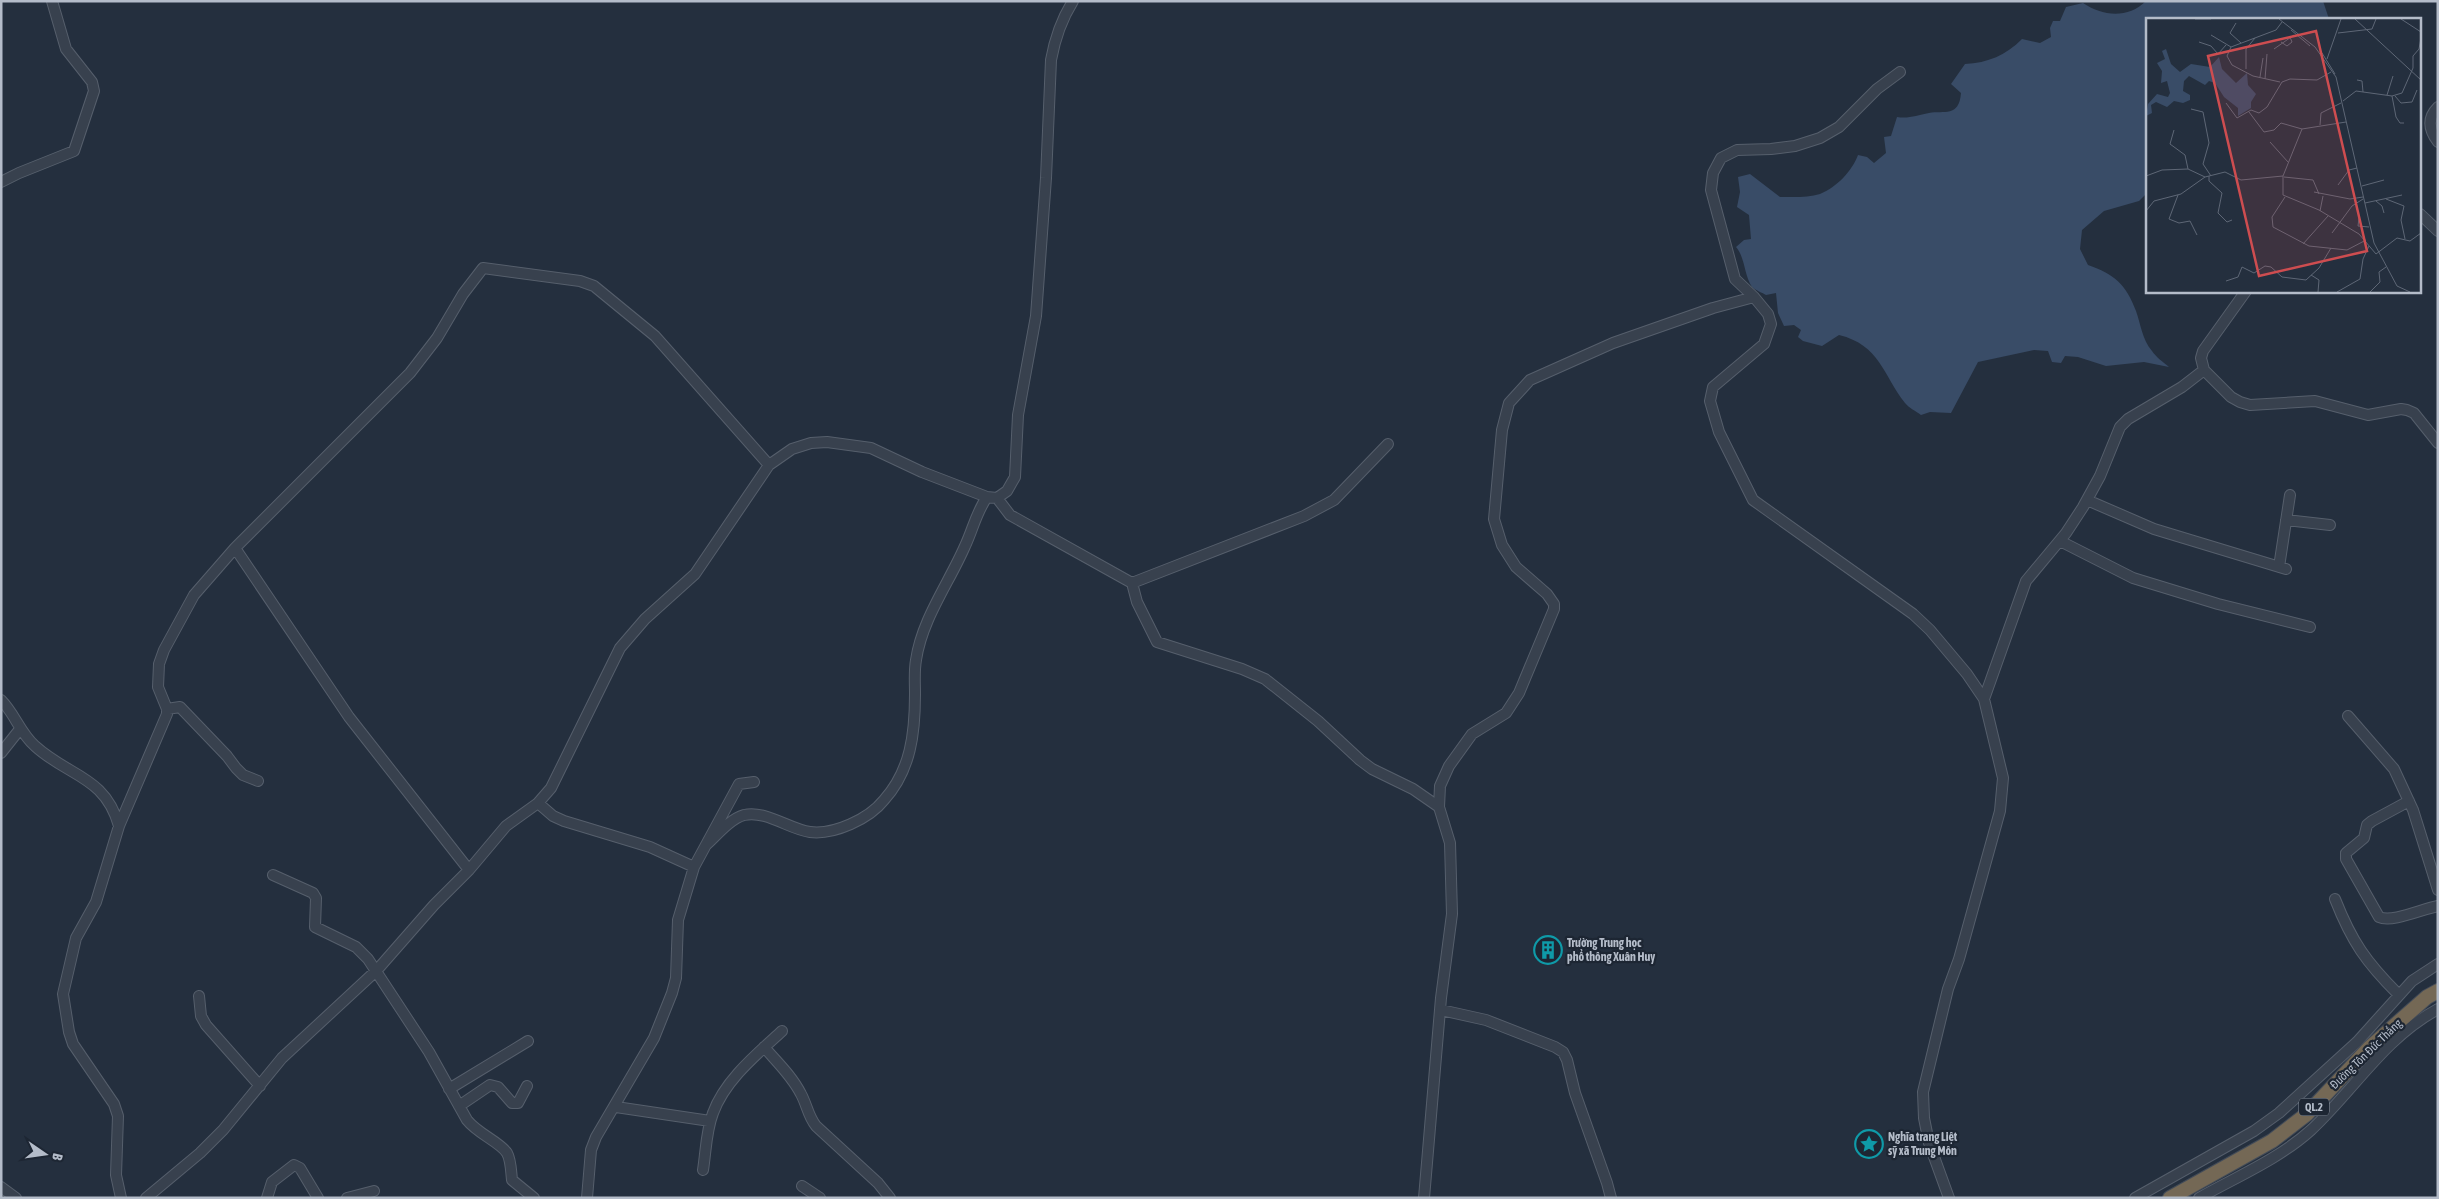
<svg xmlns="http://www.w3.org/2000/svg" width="2439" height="1199" viewBox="0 0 2439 1199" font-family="'Asap Condensed',sans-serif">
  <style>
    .water { fill: #394c67 }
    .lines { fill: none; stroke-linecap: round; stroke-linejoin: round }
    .minor-casing { stroke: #565f6c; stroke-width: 12 }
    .highway-casing { stroke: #434c59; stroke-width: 16 }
    .minor { stroke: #38414e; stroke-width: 10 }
    .highway { stroke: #746855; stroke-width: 14 }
    .labels { text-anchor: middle; stroke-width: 4.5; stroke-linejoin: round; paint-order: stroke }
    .shield { fill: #1d2633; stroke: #878f9c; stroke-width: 1 }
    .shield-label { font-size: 11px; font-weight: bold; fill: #b4bcc9 }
    .poi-label { font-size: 12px; font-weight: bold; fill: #b4bcc9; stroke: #1d2633; text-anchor: start }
    .street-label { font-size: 12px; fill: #b4bcc9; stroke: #1d2633 }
    .inset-road { fill: none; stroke: #5e6776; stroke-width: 1 }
    .view { fill: #ce4d50; fill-opacity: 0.15; stroke: #ce4d50; stroke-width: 2.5 }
    .inset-edge { fill: none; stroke: #b4bcc9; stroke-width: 2.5 }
  </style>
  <rect width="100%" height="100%" fill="#242f3e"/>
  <path class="water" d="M2146,1H2323L2329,19H2148V192L2139,201L2104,211L2082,230L2080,249L2088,265C2114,274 2126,284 2136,311C2141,325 2142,339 2152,351C2156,357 2163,362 2169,367L2144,362L2106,366L2078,357L2065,356L2061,363L2052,362L2048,351L2034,350L1978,362L1951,413L1930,412L1921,415C1916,411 1909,408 1905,403C1883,375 1880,345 1839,335L1822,346L1803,341L1798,337L1801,330L1794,325L1784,326L1778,313L1776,293L1766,295C1763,293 1755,290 1752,287C1744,275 1745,257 1736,247L1744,240L1751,239L1749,215L1737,207L1740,192L1738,177L1750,174L1780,197C1792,197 1808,198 1820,194C1837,187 1852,171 1858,155L1867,157L1874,163L1886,153L1884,137L1891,136L1897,117C1909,119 1917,115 1929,113C1944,110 1959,118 1961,93L1951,84L1965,64C1988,63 2006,55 2022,39L2040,43L2051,37L2050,28L2053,21H2060L2066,7L2083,3C2102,16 2128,19 2146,1Z"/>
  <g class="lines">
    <defs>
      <path id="minor" d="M1900,72L1877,89L1839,127L1820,138L1795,146L1771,149L1737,150L1721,158L1713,173L1711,190L1735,279L1754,297L1768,314L1771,324L1764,344L1713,387L1710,401L1719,432L1753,500L1913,614L1930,630L1967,674L1984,699L2003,778L2000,811L1959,959L1948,989L1923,1092L1924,1118L1929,1143L1949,1198
        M2438,107C2427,118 2429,130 2438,142
        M1,182L19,173L74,151L94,91L92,82L66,49L52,1
        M2420,214L2438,231
        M2246,291L2203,351L2201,358L2204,370L2231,397L2240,402L2250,405L2315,401L2368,415L2401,409L2407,410L2414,413L2438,443
        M997,498L1010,515L1132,583L1137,602L1157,642L1242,669L1265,679L1318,721L1360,760L1372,769L1413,789L1439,807L1450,843L1452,914L1441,998L1424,1198
        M2087,500L2154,529L2286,569
        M2286,520L2330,525
        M2060,541L2133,578L2218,604L2310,627
        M235,548L349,717L469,870
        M2279,567L2290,495
        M1132,583L1304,516L1334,500L1388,444
        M1984,699L2026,581L2066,533L2083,507L2100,476L2120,427L2128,419L2182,387L2204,370
        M1,700C15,714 20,733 35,746C69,777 105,776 119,826
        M167,709L180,707L227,756L236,768L243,775L258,781
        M2348,716L2394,769L2413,810L2438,890
        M1,753L20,729
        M2409,801L2372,821L2367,825L2364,838L2346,853V859L2379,917C2392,923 2422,909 2438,906
        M538,803L553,816L564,821L650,847L694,867
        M1439,807L1440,786L1449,766L1472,734L1506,713L1519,693L1554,609V604L1547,594L1516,567L1502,545L1494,519L1502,430L1509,403L1530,380L1613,343L1713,308L1754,297
        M706,845C717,835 730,819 744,815C766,810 789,829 810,832C834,835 869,819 884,800C911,770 915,733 915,694C915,683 914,671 916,660C922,619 949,583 965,546C973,529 976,513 987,497
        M273,875L313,893L316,898L315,927L356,947L368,959L429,1052L467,1120C478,1134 500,1142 507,1153C511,1160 511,1171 512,1180L534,1198
        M2335,899C2352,942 2366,962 2398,994
        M199,996L201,1016L206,1025L260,1086
        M1441,1010L1486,1020L1555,1047L1563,1052L1567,1060L1575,1093L1607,1183L1611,1198
        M764,1047C777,1062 792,1076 801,1094C807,1105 808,1116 816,1126L878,1183L890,1198
        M449,1089L528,1041
        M459,1106L490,1085L498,1087L512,1103H518L527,1086
        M616,1107L710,1121
        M703,1170C706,1151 706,1131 713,1113C725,1080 757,1054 782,1031
        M802,1186L820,1198
        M1,1187L16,1198
        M121,1198L116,1175L118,1116L114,1104L73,1044L69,1032L63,994L76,938L96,902L119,826L167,714V709L158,687L159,664L164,650L194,595L235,548L410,373L437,338L463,294L483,268L580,281L594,286L655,336L769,465
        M146,1198L200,1153L223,1130L282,1058L377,970L434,905L469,870L506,826L538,803L551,788L620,648L645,619L695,574L769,465L792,449L811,443L827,442L871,448L922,472L987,497L997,498L1007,491L1015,477L1018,415L1036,316L1046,178L1051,60C1055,38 1061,20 1073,1
        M267,1198L272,1182L294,1165L300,1168L318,1198
        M347,1198L374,1191
        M587,1198L591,1150L596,1137L654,1038L672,993L676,978L678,920L694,867L739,784L754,782
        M2135,1198L2254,1131L2279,1113L2357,1042L2412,981L2438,964
        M2199,1198C2236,1177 2279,1159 2311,1130C2354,1090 2384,1038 2438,1009"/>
      <path id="highway" d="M2170,1198L2272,1141L2307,1114L2369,1048L2427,997L2438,991"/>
    </defs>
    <use href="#minor" class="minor-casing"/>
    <use href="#highway" class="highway-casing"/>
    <use href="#minor" class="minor"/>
    <use href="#highway" class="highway"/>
  </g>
  <defs>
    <symbol id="building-ring" viewBox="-11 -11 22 22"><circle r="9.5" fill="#1d2633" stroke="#0f9aa8" stroke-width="1.5"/><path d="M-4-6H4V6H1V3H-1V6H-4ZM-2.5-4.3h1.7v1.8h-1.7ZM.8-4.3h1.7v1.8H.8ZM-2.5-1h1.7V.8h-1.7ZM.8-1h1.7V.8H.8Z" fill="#0f9aa8"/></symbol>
    <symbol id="sight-ring" viewBox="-11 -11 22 22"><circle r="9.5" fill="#1d2633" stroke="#0f9aa8" stroke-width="1.5"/><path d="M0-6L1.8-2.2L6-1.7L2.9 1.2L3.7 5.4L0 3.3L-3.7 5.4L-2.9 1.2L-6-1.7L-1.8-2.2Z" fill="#0f9aa8"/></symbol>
  </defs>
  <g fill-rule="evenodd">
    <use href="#building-ring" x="1532" y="934" width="32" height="32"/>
    <use href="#sight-ring" x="1853" y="1128" width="32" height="32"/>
  </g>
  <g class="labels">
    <rect class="shield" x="2299" y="1098.5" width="30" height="17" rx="4"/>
    <g class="shield-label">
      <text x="2314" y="1111">QL.2</text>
    </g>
    <g class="poi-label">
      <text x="1567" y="947">Trường Trung học<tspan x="1567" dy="14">phổ thông Xuân Huy</tspan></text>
      <text x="1888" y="1141">Nghĩa trang Liệt<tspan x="1888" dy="14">sỹ xã Trung Môn</tspan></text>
    </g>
    <g class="street-label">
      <text transform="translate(2366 1054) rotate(-44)" y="4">Đường Tôn Đức Thắng</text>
    </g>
  </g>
  <g transform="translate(2146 18)">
    <rect width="275" height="275" fill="#242f3e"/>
    <path d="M20,31L25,46L34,54L45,46L64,49L73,39L76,51L90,65L101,55L102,67L110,76L105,84V90L92,98V90L78,79L69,65L63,63L59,67L43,58L38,63L37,73L44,77V82L37,85L28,83L21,89L10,84L5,87L6,95L0,98L2,86L11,76L22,79L24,75L21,63L15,65L16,53L11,45L19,41L16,33Z" fill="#394c67"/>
    <path class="inset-road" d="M49,1H65M133,1L169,29L190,59L228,225L251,268L264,274M209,1L275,62M255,1L275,14M90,5L84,15L95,25M145,12L164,28M192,15L226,11L230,1M65,17L85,29L130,12L136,4M53,24L65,28L72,36L80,27M135,24L141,28L146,24L144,19M85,29L81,38L86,47L107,58L134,64M128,31L148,17M176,35L189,56M181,41L195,1M100,51V31L109,20M114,59L117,40M119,61L121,36M211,62L216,63L217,74M241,77L247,58M246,78L250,99L254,105H258M249,78L255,85L266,84L271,72M197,83L210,73L246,78L256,75L267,50V38L273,31L275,20M80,85L91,100L105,92L113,95L121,89L136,64L144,61L171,62L185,54M45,91L57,94L63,125L57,146L65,158M103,94L118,114L128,112L135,105L156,111M200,104L156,111L137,158V177L173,192L213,216L230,236L251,220L264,223L275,215M174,107L175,95L195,85M28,112L24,126L39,137L42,151M124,124L142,144M0,158L16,152L42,151L59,159M63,158V163L76,175L72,195L81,204L86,202M138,159L167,162L173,176M192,167L203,152L211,150M216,168L238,162M168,174L204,181L217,179M32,177L23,201L33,205L44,203L51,217M139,179L126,199L127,209L163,228L201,232L220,222M240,181L258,188L255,202L259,221M230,183L236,188L238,195M219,185L256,177M0,193L8,183L35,176L59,159L79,154L95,162L137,158M174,193L177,178M213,200L212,208L223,209M186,215L206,188L217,181M157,226L182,198M165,257L173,262L172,274M80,263L92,259L96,249L108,255L119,248L125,249L136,259L160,262L173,250L185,230M191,274L214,261L217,241L223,228M224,274L234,264L233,254L240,249"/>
    <path class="view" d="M170,13L221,233L113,258L62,38Z"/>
    <rect width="275" height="275" class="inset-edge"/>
  </g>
  <rect width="2439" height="1199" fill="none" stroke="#b4bcc9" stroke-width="5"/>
  <g transform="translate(45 1154) rotate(103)" stroke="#1d2633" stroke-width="4" paint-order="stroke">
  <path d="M0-4L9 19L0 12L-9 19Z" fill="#b4bcc9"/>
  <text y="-8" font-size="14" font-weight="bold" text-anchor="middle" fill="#b4bcc9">B</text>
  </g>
</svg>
